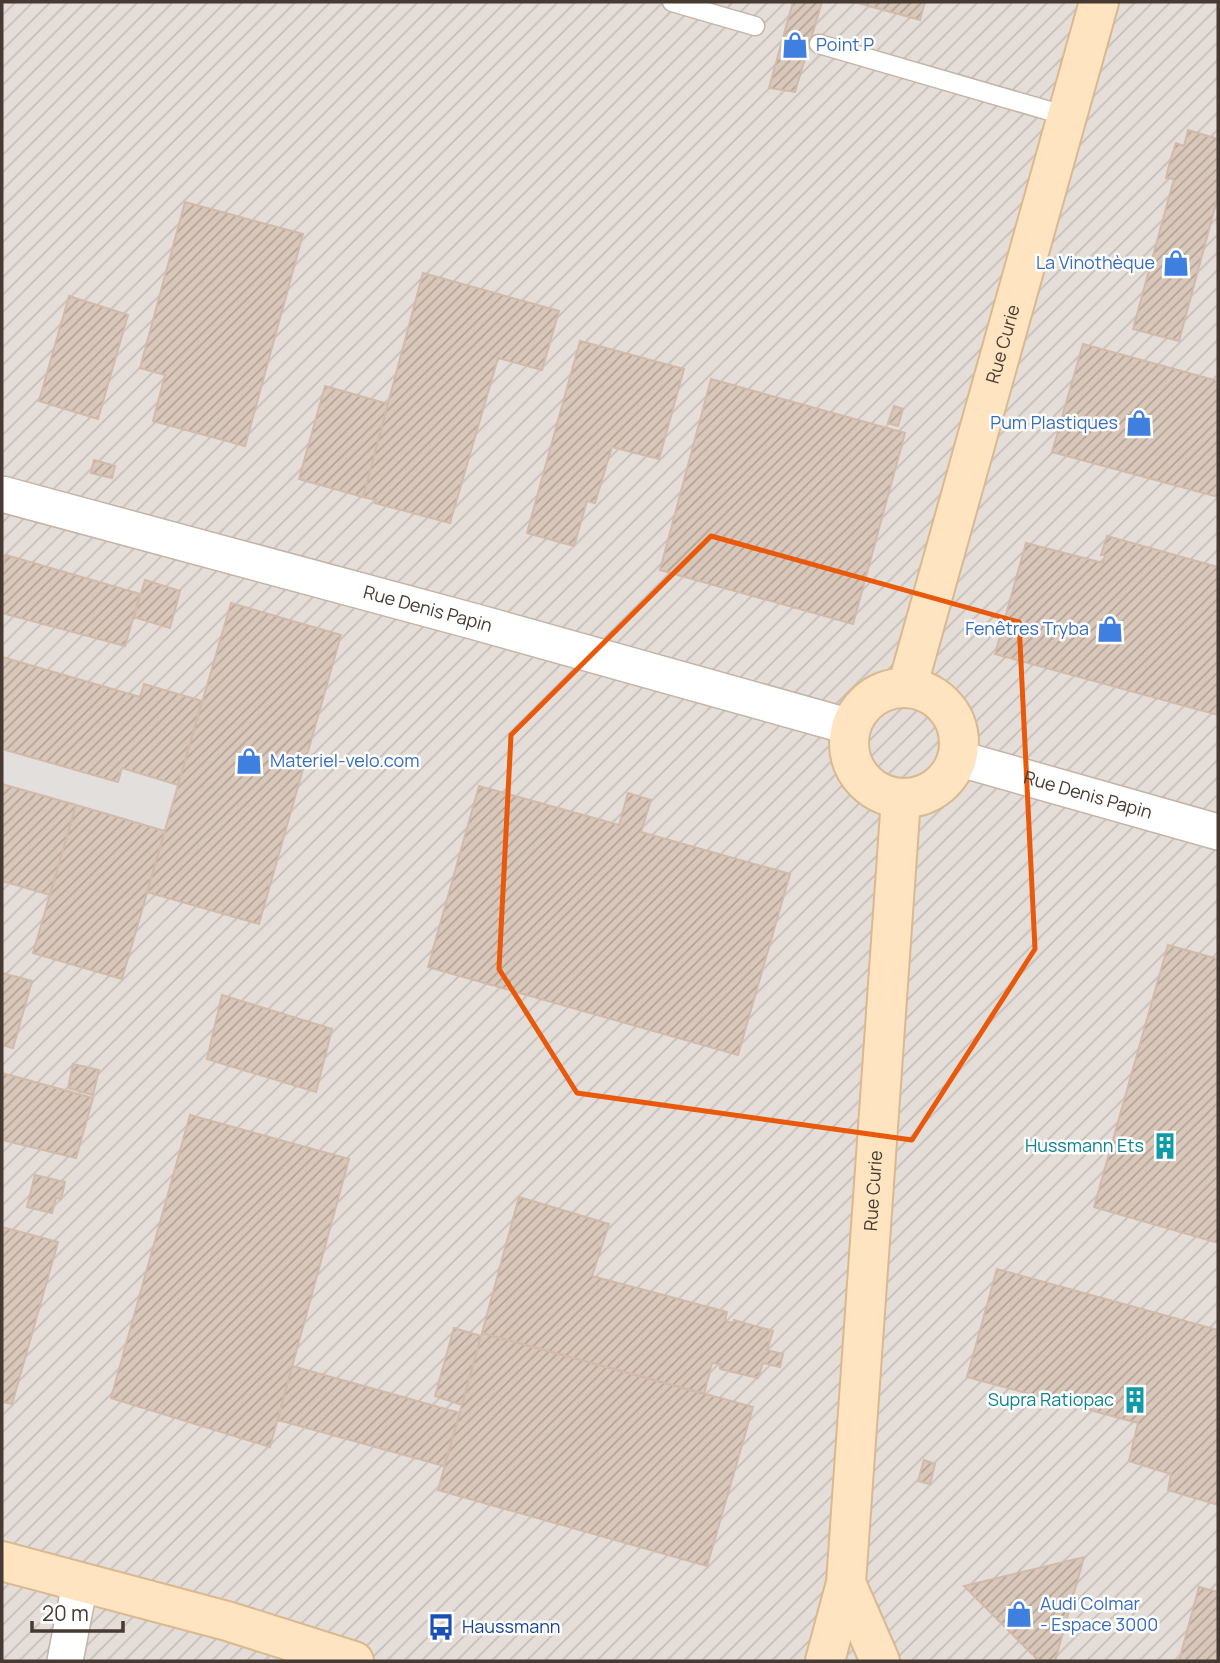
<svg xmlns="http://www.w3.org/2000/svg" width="1220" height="1663" viewBox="0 0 1220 1663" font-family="Manrope,sans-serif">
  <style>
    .industrial { fill: url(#industrial-furrows) }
    .parking { fill: #e3dfdc }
    .building { fill: url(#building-hatch); stroke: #d2baaa; stroke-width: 2 }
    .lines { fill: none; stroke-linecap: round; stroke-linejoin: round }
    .lane-casing { stroke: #c3b4a7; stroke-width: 21 }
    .street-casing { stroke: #c3b4a7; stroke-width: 38 }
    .secondary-casing { stroke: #dbb98f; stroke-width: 42 }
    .lane { stroke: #fff; stroke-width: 18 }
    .street { stroke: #fff; stroke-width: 35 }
    .secondary { stroke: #ffe4c1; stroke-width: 38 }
    .marked { fill: none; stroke: #e8590c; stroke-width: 5; stroke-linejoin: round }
    .labels { text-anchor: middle; stroke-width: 5; stroke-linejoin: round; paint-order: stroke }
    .shop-label { font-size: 18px; fill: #366cbe; stroke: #fff; text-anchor: start }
    .street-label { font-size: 18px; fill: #463a32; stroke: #fff }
    .culture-label { font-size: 18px; fill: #0d838f; stroke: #fff; text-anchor: end }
    .transit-label { font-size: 18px; fill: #164399; stroke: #fff; text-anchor: start }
  </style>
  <defs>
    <pattern id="industrial-furrows" width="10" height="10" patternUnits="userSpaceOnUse" patternTransform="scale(1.75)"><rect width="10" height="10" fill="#e5ddd8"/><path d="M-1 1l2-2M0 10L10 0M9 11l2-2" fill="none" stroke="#c6beba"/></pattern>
    <pattern id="building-hatch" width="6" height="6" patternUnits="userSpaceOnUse" patternTransform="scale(1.75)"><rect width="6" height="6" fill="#d9c7ba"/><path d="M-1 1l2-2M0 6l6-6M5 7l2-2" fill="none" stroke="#b2a398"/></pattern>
  </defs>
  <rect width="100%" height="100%" fill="#f4ebe3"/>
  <path class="industrial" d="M2,2H1218V1661H2Z"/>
  <path class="parking" d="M2,749L117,782L122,768L178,785L165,831L2,784Z"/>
  <path class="building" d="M793,2H822L795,92L769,88Z
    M854,2H925L920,20Z
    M1188,130L1218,139V196L1179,341L1133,329L1174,179L1166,178L1170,161L1176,143L1184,146Z
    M185,202L303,234L245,446L153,421L165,375L140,368Z
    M423,273L559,311L542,370L498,358L450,523L375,503L376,500L363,497Z
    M69,296L128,315L98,419L39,401Z
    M580,341L684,369L659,459L612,447L595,503L587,501L574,546L527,533Z
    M1083,344L1218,381V497L1052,452Z
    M711,379L905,433L853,624L660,570Z
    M325,386L388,404L363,497L299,479Z
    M894,406L903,409L898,426L888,423Z
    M94,460L115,466L112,478L91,473Z
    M1107,536L1218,567V715L995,654L1026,543L1103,563L1105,555H1101Z
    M6,555L140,594L125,646L2,613V570Z
    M145,580L180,591L170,628L134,617Z
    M231,603L341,635L259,924L147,892Z
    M2,657L140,697L144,684L202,701L178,785L122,768L118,782L2,749Z
    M2,784L76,805L50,895L2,881Z
    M479,786L619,825L628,793L651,800L641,832L790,874L738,1055L428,967Z
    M76,805L165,831L122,979L33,953Z
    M1168,945L1218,959V1243L1094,1207Z
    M2,973L32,981L13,1048L2,1045Z
    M222,995L332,1029L316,1092L207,1059Z
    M73,1064L99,1070L93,1095L68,1088Z
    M2,1073L93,1098L76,1158L2,1140Z
    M190,1115L349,1159L270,1447L111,1398Z
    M35,1175L65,1182L61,1199L56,1198L52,1213L27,1207Z
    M519,1197L609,1224L592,1276L727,1312L725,1321L733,1323L734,1320L773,1331L767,1350L783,1354L780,1367L763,1363L758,1378L720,1369V1364L712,1363L704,1394L482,1333Z
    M2,1227L58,1242L12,1404L2,1402Z
    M997,1269L1218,1330V1505L1168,1490L1171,1474L1129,1461L1138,1423L967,1377Z
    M454,1328L481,1336L462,1405L435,1396Z
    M482,1333L753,1407L707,1566L438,1490Z
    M292,1366L460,1413L444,1466L278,1420Z
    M924,1460L935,1464L930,1484L918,1481Z
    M1084,1557L1055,1661H1039L964,1586Z
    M1199,1587L1218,1592V1661H1179Z"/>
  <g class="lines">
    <defs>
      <path id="lane" d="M672,2L755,26
        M819,44L1067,116"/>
      <g id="street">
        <path id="s1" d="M2,494L476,622L851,727"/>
        <path id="s2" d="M957,758L1218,832"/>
        <path d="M65,1661L80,1583"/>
      </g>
      <g id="secondary">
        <path id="s3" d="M907,688L1099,2"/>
        <circle cx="904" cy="743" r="55"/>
        <path d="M2,1561L227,1621L354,1661"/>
        <path d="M846,1583L880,1661"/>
        <path id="s4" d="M825,1661L846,1583L901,799"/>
      </g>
    </defs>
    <use href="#lane" class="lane-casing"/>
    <use href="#street" class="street-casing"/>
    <use href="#secondary" class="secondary-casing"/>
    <use href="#lane" class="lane"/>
    <use href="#street" class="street"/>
    <use href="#secondary" class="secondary"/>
  </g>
  <path class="marked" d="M711,536L1019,622L1035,949L912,1140L577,1093L499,969L511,735Z"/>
  <defs>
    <symbol id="shop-bare" viewBox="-9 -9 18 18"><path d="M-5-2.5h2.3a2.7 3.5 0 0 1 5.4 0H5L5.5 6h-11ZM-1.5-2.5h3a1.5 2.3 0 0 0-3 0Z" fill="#3f7fe0" stroke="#fff" stroke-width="2.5" paint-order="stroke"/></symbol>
    <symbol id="building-bare" viewBox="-9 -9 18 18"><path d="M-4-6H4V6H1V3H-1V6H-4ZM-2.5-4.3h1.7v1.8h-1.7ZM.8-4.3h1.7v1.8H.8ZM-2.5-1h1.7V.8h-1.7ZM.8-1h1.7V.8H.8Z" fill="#0f9aa8" stroke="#fff" stroke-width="2.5" paint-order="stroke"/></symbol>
    <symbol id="bus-bare" viewBox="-9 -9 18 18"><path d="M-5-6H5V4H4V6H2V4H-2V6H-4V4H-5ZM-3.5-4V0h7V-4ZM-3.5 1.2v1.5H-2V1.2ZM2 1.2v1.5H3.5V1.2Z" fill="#1a4fb4" stroke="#fff" stroke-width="2.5" paint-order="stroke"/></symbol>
  </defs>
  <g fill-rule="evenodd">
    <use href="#shop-bare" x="776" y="26" width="38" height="38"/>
    <use href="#shop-bare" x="1157" y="244" width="38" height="38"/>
    <use href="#shop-bare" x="1120" y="404" width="38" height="38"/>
    <use href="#shop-bare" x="1091" y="610" width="38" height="38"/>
    <use href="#shop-bare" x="230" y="742" width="38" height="38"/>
    <use href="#building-bare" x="1146" y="1127" width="38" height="38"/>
    <use href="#building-bare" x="1116" y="1381" width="38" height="38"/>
    <use href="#shop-bare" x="1000" y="1595" width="38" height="38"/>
    <use href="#bus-bare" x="422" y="1608" width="38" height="38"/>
  </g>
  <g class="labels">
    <g class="shop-label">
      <text x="816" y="51">Point P</text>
      <text x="1155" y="269" text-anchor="end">La Vinothèque</text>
      <text x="1118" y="429" text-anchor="end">Pum Plastiques</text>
      <text x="1089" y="635" text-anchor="end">Fenêtres Tryba</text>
      <text x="270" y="767">Materiel-velo.com</text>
      <text x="1040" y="1610">Audi Colmar<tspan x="1040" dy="21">- Espace 3000</tspan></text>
    </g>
    <g class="street-label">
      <text dy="6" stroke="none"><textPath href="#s3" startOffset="357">Rue Curie</textPath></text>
      <text dy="6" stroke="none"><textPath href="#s1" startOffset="441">Rue Denis Papin</textPath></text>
      <text dy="6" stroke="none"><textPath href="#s2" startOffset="136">Rue Denis Papin</textPath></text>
      <text dy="6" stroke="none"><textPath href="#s4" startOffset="474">Rue Curie</textPath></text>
    </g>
    <g class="culture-label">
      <text x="1144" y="1152">Hussmann Ets</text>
      <text x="1114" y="1406">Supra Ratiopac</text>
    </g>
    <g class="transit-label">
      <text x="462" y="1633">Haussmann</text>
    </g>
  </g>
  <rect width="1220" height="1663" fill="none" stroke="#463a32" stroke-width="7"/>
  <path d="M32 1621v10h91v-10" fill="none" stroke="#463a32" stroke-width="3.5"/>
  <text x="42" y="1621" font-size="21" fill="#463a32" stroke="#ffffff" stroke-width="5" paint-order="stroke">20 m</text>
</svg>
